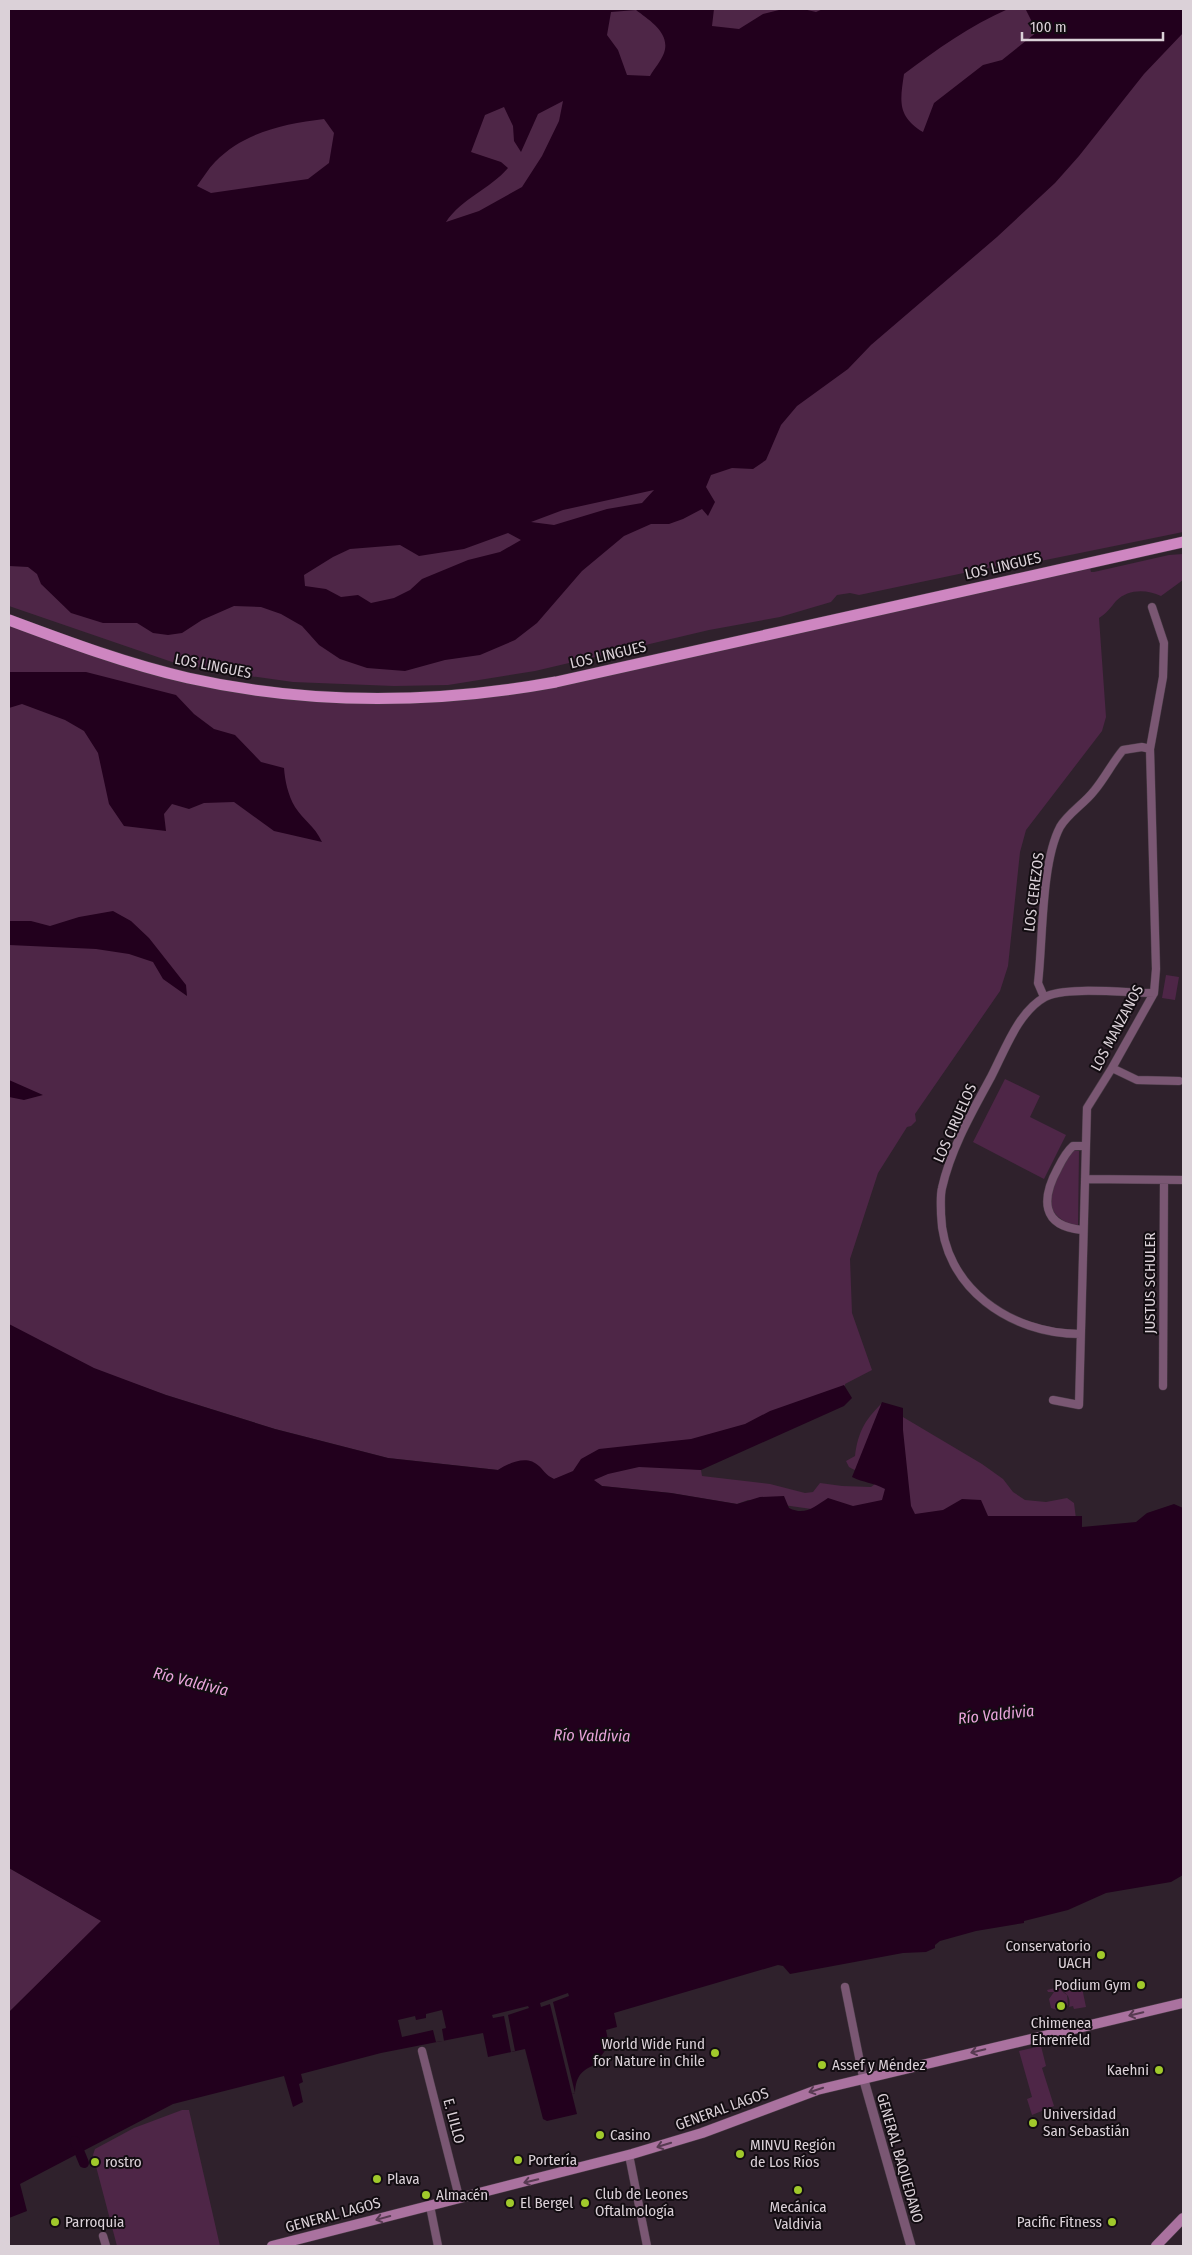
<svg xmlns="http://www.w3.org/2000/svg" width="1192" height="2255" viewBox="0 0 1192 2255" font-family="'Fira Sans Condensed',sans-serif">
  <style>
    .green { fill: #4e2647 }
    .water { fill: #22001d; fill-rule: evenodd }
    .pier { fill: #2f212c }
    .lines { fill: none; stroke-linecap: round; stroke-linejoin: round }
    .canal { stroke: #22001d; stroke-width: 10 }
    .minor-casing { stroke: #4b3d48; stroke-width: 9 }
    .tertiary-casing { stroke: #4b3d48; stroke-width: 10 }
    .secondary-casing { stroke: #4b3d48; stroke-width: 11 }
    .primary-casing { stroke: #4b3d48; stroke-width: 12 }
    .minor { stroke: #7a5773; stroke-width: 8 }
    .tertiary { stroke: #7a5773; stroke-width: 9 }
    .secondary { stroke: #aa729f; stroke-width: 10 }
    .primary { stroke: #ce86c1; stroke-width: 11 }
    .oneway { stroke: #573a51 }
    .poi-dot { fill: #a0c92b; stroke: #130d12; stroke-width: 2 }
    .labels { text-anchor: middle; stroke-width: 4; stroke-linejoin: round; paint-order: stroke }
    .street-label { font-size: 15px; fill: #dbd1d8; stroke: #130d12 }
    .poi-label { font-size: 15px; fill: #dbd1d8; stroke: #130d12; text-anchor: start }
    .water-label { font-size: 16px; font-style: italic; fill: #e9a4db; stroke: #130d12 }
  </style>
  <rect width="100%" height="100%" fill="#2f212c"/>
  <path class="green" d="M184,9H1183V532L1016,566L1000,568L997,566L859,595L850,593L837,595L831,602L780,617L709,630L535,671L448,685L394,686L293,682L235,674L175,663L9,606V302Z
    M1183,554V580L1161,596C1146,589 1128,589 1116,601C1111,607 1106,614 1099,618L1106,717L1102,731L1026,830L1020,852L1008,966L1000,991L915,1114L916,1121L911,1126L907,1127L878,1173L850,1259L852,1313L872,1370L845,1384L844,1391L692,1469L701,1470L702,1476L770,1484L805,1493L813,1492L820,1483L842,1486L871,1487L875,1484C872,1472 858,1473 849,1467L846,1461L855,1456C858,1433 864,1421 881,1404L982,1464L1003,1479L1013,1492L1025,1500L1046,1502L1067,1498L1074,1503L1076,1519L932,1526L748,1500L737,1504L671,1493L602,1486C589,1476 569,1474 554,1479L544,1474L502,1468L498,1470L388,1458L275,1429L166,1395L73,1362L9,1329V626L117,663L322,698L509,689L1090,568L1091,572H1094L1169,555Z
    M1166,975L1179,977L1175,1000L1162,998Z
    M1005,1079L1040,1096L1030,1117L1066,1135L1044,1179L973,1142Z
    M1072,1150L1079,1151L1078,1225L1072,1226C1030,1204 1056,1181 1072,1150Z
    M9,1868L102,1921L9,2012Z
    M1080,1978L1086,2007L1074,2009L1073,2006L1069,2007C1071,1999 1068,1993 1060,1990L1067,1995L1068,2005L1060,2011L1051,2008L1049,1999L1054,1992H1048L1047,1990L1075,1983V1980Z
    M1041,2046L1046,2066L1042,2068L1054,2106L1032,2115L1027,2099L1032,2097L1019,2051Z
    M182,2110H189L220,2246H117L93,2155L95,2149L134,2128Z"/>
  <path class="water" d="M9,9H714L712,26L739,29L763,14L783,9H803L816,12L823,9H1183V33L1144,74L1079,156L1055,183L997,237L871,345L848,369L797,406L781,425L766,460L753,469L732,468L711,475L706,487L715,502L708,516L702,509L683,519L669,524H651L624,536L582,571L537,623L515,640L480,655L445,660L405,671L367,668L340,659L319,645L302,626L281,614L261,607L234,606L202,620L182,633L168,635L153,633L137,623H103L71,613L41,584L37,574L28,567L9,566ZM1008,9L1026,10L1037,32L1002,60L983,65L934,103L923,132C897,116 900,101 904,74C936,50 971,25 1008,9ZM636,10C649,20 671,33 664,53C661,61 654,69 650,76L627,75L618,50L607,35L611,12ZM563,101L559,121L542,156L522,187L479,211L446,222C461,199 490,189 508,168L501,162L471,152L485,115L504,107L513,126L514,141L521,152L538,114ZM324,119L334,133L329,163L308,179L211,193L197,186C203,178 208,169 215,162C244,132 284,124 324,119ZM654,490L642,503L607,509L554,525L531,522L563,510ZM508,533L521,540L500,552L468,560L422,579L410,590L394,598L371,603L358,595L341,597L326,589L305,586L304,575L333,557L350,549L400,545L419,556L464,549Z
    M9,672H86L176,695L194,714L214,729L235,735L261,762L284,768C285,781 288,795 295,807C304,821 314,825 322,842L274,831L234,802L204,803L189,809L172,804L164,814L166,831L124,826L109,804L98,753L84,731L65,720L22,704L9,708Z
    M113,911L131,921L149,938L186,985L187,996L163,979L153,962L129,954L96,949L9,945V921H31L50,926L79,917Z
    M9,1080L43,1095L24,1100L9,1097Z
    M9,1324L94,1368L166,1395L275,1429L388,1458L498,1470C509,1463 527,1454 539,1466C545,1472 546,1475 554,1479L573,1471L581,1459L599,1449L691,1439L745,1424L770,1411L844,1385L852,1398L844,1406L701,1470L639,1467L608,1474L594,1480L602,1486L671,1493L737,1504L760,1497L784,1496L789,1508C805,1516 814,1507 828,1498L853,1506L882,1500L885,1489C872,1482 864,1483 852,1477L882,1402L903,1408V1430L911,1506L915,1514L943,1510L962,1499L981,1500L988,1516H1082V1527L1136,1522L1147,1513L1174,1504L1183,1508V1875L1171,1882L1106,1893L1068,1910L1024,1921V1923L976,1931L940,1941L935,1945V1948L926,1952L903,1953L790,1974L783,1966L778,1965L614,2013L617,2027L606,2030L609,2045L599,2059L600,2063C582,2069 576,2075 575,2093L572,2094L577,2114L547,2121L543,2119L525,2049L488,2057L483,2033L381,2053L301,2074L303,2082L299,2084L303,2102L293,2107L284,2076L173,2104L20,2184L27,2211L9,2218V2012L101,1921L9,1868Z"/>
  <path class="pier" d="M568,1993L569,1996L553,2002L575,2093L572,2094L550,2004L541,2007L540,2003Z
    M528,2006L529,2008L508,2015L515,2051L511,2052L504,2016L493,2018L492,2015Z
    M442,2010L446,2028L442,2029L444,2041L436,2042L433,2030L402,2037L398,2020L415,2016L416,2020L426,2018V2014Z"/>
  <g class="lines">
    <path class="canal" d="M75,2141L84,2163"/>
    <defs>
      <path id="minor" d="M1044,997L1038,983C1043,941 1041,863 1060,827C1068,813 1084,804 1094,791C1105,778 1112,763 1123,750L1142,747L1150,749
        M1112,1068L1137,1080L1179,1081
        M1085,1179L1183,1180
        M1082,1230C1041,1226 1041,1199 1058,1168C1062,1160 1066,1152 1073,1146H1085
        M1080,1334C1011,1334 943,1288 941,1214C941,1206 940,1196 942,1188C951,1148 972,1112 991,1077C1005,1050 1018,1012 1045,997C1064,986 1129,993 1154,993
        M1163,1386L1164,1180
        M1053,1400L1079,1405L1087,1108L1112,1068L1154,993L1156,969L1150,749L1163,677L1164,643L1152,607
        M845,1987L863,2077
        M422,2051L459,2197
        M629,2155L647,2246
        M430,2206L438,2246
        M103,2236L106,2246"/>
      <path id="tertiary" d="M863,2077L911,2246"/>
      <path id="secondary" d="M272,2246L632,2154L702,2133L817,2090L1183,2003
        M1156,2246L1183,2218"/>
      <path id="primary" d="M9,620C68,642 127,664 188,678C309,705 435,704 556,682L1183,542"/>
    </defs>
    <use href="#minor" class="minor-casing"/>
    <use href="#tertiary" class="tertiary-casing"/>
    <use href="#secondary" class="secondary-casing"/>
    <use href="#primary" class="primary-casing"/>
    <use href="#minor" class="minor"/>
    <use href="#tertiary" class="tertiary"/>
    <use href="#secondary" class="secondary"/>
    <use href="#primary" class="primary"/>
  </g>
  <defs><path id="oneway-shaft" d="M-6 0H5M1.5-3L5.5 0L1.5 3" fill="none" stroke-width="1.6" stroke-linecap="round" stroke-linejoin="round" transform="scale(1.25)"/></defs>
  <g class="oneway">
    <use href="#oneway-shaft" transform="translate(1136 2014) rotate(167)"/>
    <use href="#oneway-shaft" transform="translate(978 2051) rotate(167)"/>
    <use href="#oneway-shaft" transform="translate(816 2090) rotate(162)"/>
    <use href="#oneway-shaft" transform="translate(664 2145) rotate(163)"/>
    <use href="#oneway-shaft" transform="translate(531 2181) rotate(166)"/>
    <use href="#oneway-shaft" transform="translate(383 2218) rotate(165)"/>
  </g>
  <g class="poi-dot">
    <circle cx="1101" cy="1955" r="5"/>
    <circle cx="1141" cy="1985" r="5"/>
    <circle cx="1061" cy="2006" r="5"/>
    <circle cx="715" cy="2053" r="5"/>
    <circle cx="822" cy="2065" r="5"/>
    <circle cx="1159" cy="2070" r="5"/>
    <circle cx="1033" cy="2123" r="5"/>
    <circle cx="600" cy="2135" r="5"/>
    <circle cx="740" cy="2154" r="5"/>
    <circle cx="518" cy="2160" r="5"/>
    <circle cx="95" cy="2162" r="5"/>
    <circle cx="377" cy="2179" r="5"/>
    <circle cx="798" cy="2190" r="5"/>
    <circle cx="426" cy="2195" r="5"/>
    <circle cx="510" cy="2203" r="5"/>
    <circle cx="585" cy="2203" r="5"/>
    <circle cx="55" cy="2222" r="5"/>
    <circle cx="1112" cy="2222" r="5"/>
  </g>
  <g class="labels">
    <g class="street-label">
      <text transform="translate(1003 566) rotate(-13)" y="5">LOS LINGUES</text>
      <text transform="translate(608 655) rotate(-13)" y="5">LOS LINGUES</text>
      <text transform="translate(213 666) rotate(11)" y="5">LOS LINGUES</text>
      <text transform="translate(1034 892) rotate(-83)" y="5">LOS CEREZOS</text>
      <text transform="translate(1117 1028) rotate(-62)" y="5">LOS MANZANOS</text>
      <text transform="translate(955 1123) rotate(-66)" y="5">LOS CIRUELOS</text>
      <text transform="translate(1150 1283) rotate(-90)" y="5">JUSTUS SCHULER</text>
      <text transform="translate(722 2109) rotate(-20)" y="5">GENERAL LAGOS</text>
      <text transform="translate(454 2121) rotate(75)" y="5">E. LILLO</text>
      <text transform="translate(900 2158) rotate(74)" y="5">GENERAL BAQUEDANO</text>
      <text transform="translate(333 2215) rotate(-15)" y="5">GENERAL LAGOS</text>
    </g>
    <g class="poi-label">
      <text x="1091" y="1951" text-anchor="end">Conservatorio<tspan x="1091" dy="17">UACH</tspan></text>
      <text x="1131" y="1990" text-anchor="end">Podium Gym</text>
      <text x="1061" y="2028" text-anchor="middle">Chimenea<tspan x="1061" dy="17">Ehrenfeld</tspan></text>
      <text x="705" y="2049" text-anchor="end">World Wide Fund<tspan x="705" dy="17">for Nature in Chile</tspan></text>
      <text x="832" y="2070">Assef y Méndez</text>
      <text x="1149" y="2075" text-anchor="end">Kaehni</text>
      <text x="1043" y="2119">Universidad<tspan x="1043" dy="17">San Sebastián</tspan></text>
      <text x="610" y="2140">Casino</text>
      <text x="750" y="2150">MINVU Región<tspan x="750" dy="17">de Los Ríos</tspan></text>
      <text x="528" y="2165">Portería</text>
      <text x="105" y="2167">rostro</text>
      <text x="387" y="2184">Plava</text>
      <text x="595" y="2199">Club de Leones<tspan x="595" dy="17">Oftalmología</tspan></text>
      <text x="436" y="2200">Almacén</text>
      <text x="520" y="2208">El Bergel</text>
      <text x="798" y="2212" text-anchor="middle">Mecánica<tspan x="798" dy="17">Valdivia</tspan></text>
      <text x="65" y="2227">Parroquia</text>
      <text x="1102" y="2227" text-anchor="end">Pacific Fitness</text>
    </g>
    <g class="water-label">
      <text transform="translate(191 1681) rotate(14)" y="6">Río Valdivia</text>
      <text transform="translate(996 1714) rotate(-6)" y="6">Río Valdivia</text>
      <text transform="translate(592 1735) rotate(1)" y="6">Río Valdivia</text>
    </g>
  </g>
  <rect width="1192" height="2255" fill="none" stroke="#dbd1d8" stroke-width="20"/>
  <path d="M1022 32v8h141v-8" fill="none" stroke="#dbd1d8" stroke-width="2.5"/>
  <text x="1030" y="32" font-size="15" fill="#dbd1d8" stroke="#130d12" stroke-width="4" paint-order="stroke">100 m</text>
</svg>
